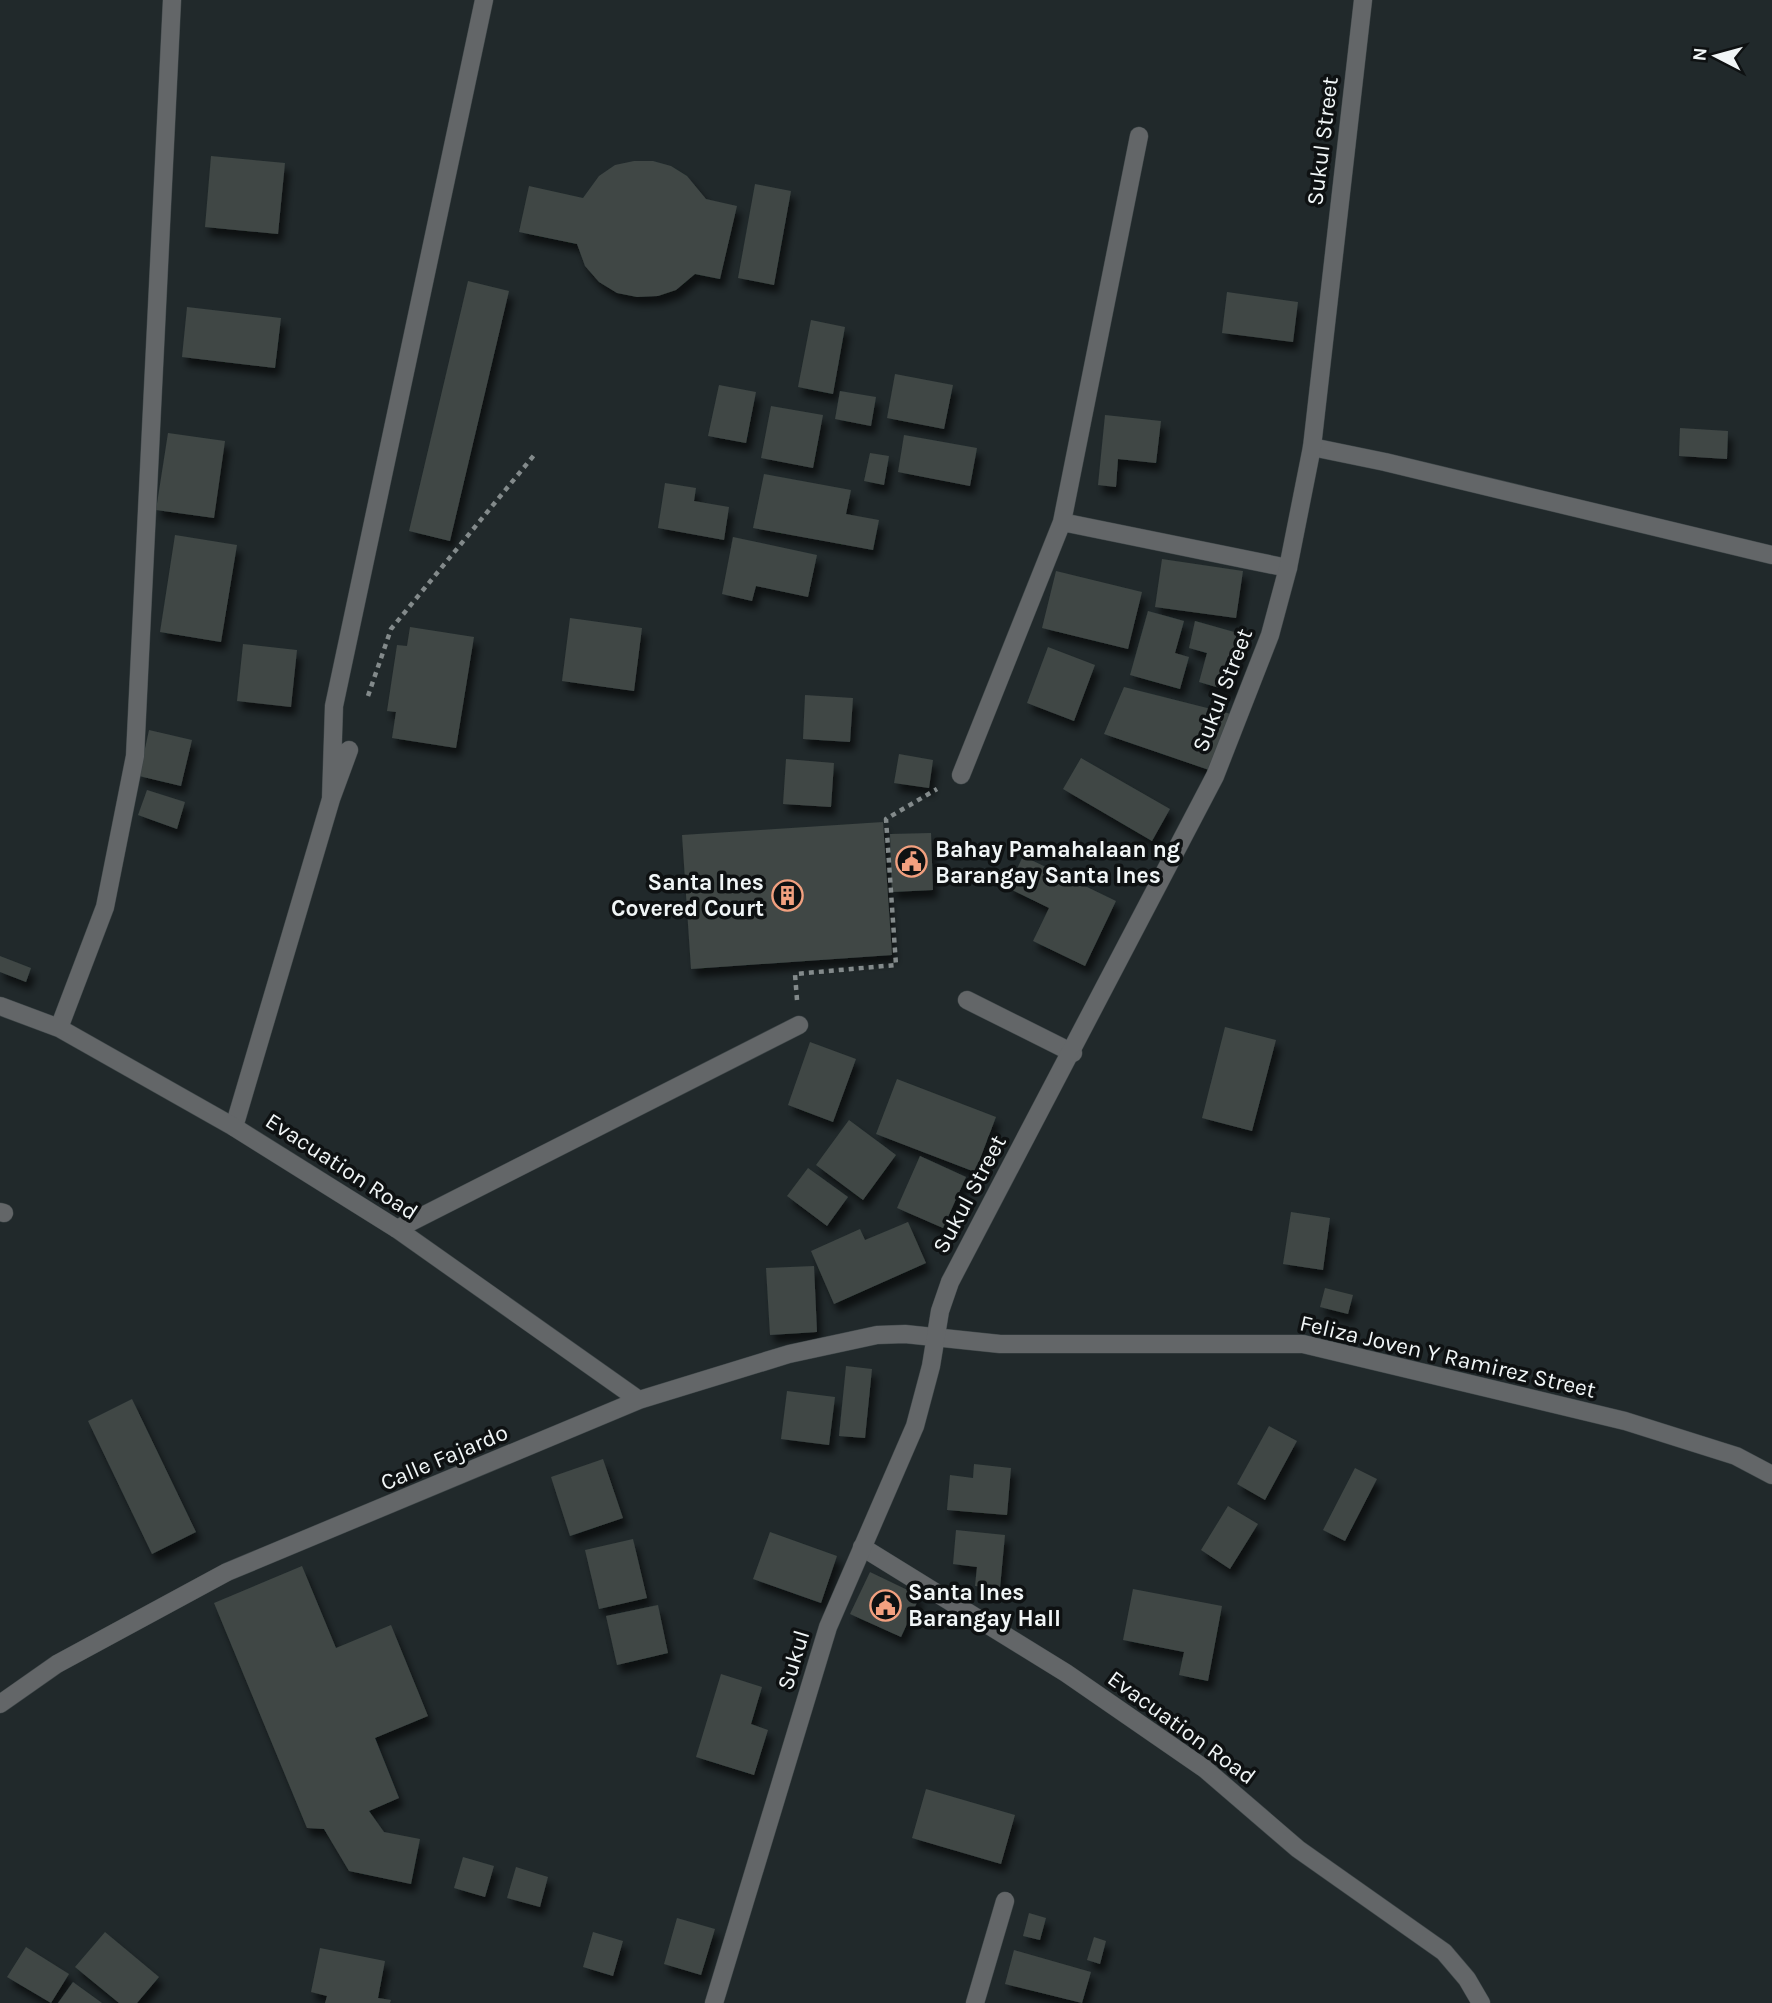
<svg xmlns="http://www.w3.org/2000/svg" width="1772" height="2003" viewBox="0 0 1772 2003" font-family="Karla,sans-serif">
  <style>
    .building { fill: #3f4745; filter: url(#shadow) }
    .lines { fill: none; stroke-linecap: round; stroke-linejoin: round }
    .service-casing { stroke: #3e4648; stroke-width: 19 }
    .minor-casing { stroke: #3e4648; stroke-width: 19 }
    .tertiary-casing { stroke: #3e4648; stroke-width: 19 }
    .path { stroke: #838a8b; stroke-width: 4.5; stroke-dasharray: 5 5; stroke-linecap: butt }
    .service { stroke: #636668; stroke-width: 18 }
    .minor { stroke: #636668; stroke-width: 18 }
    .tertiary { stroke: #636668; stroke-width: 18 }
    .labels { text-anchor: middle; stroke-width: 7; stroke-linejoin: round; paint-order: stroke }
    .street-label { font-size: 23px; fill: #f1f6f7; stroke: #0e1112 }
    .poi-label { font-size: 23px; font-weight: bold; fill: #f1f6f7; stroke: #0e1112; text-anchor: start }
  </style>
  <defs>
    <filter id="shadow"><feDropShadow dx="4.5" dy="8" stdDeviation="3.5" flood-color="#0009"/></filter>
  </defs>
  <rect width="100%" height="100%" fill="#21292b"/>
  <path class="building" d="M211,156L285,163L278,234L205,227Z
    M634,161H653L671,166L687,176L706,199L737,206L720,279L695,274L676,290L658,296L637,297L617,293L599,282L585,266L577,244L519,232L529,186L583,198L599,176L615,165Z
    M755,184L791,191L774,285L738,278Z
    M468,281L509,291L450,541L409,531Z
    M1227,292L1298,302L1293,342L1222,333Z
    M187,307L281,318L275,368L182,357Z
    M811,320L845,327L833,394L798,387Z
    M895,374L953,385L944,429L887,418Z
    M719,385L756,392L746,443L708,436Z
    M840,391L876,397L871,426L835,419Z
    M771,406L823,415L813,468L761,458Z
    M1105,415L1161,421L1156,463L1118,459L1116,487L1098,485Z
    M1680,428L1728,431L1727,459L1679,456Z
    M168,433L225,441L214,518L156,510Z
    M904,435L977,448L970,486L898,472Z
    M870,453L889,456L884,485L864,481Z
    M764,474L851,490L846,514L879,520L873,550L753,528Z
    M665,483L696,488L694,501L729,507L724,540L658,528Z
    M175,535L237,545L221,642L160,632Z
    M733,537L817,555L808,597L756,586L752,601L722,594Z
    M1162,559L1243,571L1236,618L1155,607Z
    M1056,571L1142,592L1128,649L1042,628Z
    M1148,611L1184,621L1175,653L1189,657L1180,689L1130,675Z
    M570,618L642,628L634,691L562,681Z
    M1195,621L1245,635L1230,691L1199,682L1207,653L1189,648Z
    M410,627L474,637L456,748L392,738L396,712L387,711L397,645L407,646Z
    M243,644L297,650L291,707L237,701Z
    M1048,647L1095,665L1074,721L1027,703Z
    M1124,687L1231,714L1212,771L1104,734Z
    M805,695L853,698L850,742L803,739Z
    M149,730L192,740L181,786L139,776Z
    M899,754L933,760L929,788L894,783Z
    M1081,758L1170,809L1152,841L1063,789Z
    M786,759L834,763L831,807L783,804Z
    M147,790L185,802L177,829L138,815Z
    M883,822L892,955L691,969L682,835Z
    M931,833L933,890L892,892L890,834Z
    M1023,856L1116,901L1085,966L1033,941L1049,908L1008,888Z
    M0,956L31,968L26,982L0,972Z
    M1225,1027L1276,1040L1252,1131L1202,1118Z
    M810,1042L856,1059L833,1122L788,1105Z
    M897,1079L996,1117L975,1172L876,1134Z
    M849,1120L896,1155L863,1200L816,1165Z
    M920,1156L966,1177L943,1228L897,1208Z
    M808,1168L848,1197L827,1226L787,1196Z
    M1291,1212L1330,1218L1323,1270L1283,1264Z
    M908,1222L926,1263L834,1304L811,1251L860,1229L865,1240Z
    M814,1266L817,1332L770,1335L766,1268Z
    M1325,1288L1353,1295L1348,1314L1320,1307Z
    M846,1366L872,1369L865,1438L839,1436Z
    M787,1391L835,1397L829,1445L781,1439Z
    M132,1399L196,1532L152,1554L88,1421Z
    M1269,1426L1297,1441L1265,1500L1237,1484Z
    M603,1459L623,1518L570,1536L551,1477Z
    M974,1464L1011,1468L1007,1515L947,1510L950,1475L973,1478Z
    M1355,1468L1377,1479L1345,1541L1323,1530Z
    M1228,1506L1258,1524L1230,1569L1201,1550Z
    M956,1530L1005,1535L1000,1588L975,1586L977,1567L953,1564Z
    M770,1532L837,1556L821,1603L753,1579Z
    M633,1539L647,1598L599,1609L585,1550Z
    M302,1566L336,1648L391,1625L428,1716L375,1738L399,1798L369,1811L384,1832L420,1839L411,1884L349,1871L324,1829L307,1828L214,1603Z
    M870,1572L920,1596L901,1637L850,1614Z
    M1133,1589L1222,1606L1208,1681L1179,1675L1184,1652L1123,1640Z
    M658,1605L668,1653L617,1665L606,1616Z
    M721,1674L762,1687L751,1724L768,1730L754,1775L696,1757Z
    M926,1789L1015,1815L1001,1864L912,1838Z
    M463,1857L494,1866L485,1897L454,1888Z
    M516,1867L548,1877L540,1907L507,1898Z
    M1029,1913L1046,1918L1040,1940L1023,1936Z
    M677,1918L715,1929L701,1975L664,1964Z
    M105,1932L159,1977L137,2003H119L75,1967Z
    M593,1932L623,1941L613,1976L583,1967Z
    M1094,1937L1106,1941L1100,1964L1087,1960Z
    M26,1947L69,1974L51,2003L7,1977Z
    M320,1948L385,1961L378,1998L391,2000L390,2003H325L327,1996L311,1992Z
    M1014,1950L1091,1972L1082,2003L1005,1984Z
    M73,1982L102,2003H58Z"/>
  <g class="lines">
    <defs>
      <path id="service" d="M331,799L334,706L484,0
        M967,1000L1073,1053
        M234,1127L331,799L349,750
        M0,1212L4,1213
        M397,1229L799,1025"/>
      <path id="minor" d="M1312,447L1385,462L1772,555
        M1062,522L1288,568
        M961,775L1062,522L1139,136
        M0,1006L59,1028L234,1127L397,1229L639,1400
        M59,1028L105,907L135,756L172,0
        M862,1547L1066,1673L1205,1769L1298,1849L1444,1952L1467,1979L1481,2003
        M0,1704L57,1664L227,1572L639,1400L789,1354L877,1335L905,1334L1000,1344H1303L1625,1421L1736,1456L1772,1475
        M975,2003L1005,1901"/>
      <path id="tertiary" d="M714,2003L828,1627L915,1426L931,1366L940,1311L950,1282L1215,776L1270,635L1288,568L1312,447L1363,0"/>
    </defs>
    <use href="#service" class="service-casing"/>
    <use href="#minor" class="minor-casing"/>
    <use href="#tertiary" class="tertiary-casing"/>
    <path class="path" d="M368,696L391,629L535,454
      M797,1000L795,974L896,965L886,819L937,789"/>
    <use href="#service" class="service"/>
    <use href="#minor" class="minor"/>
    <use href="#tertiary" class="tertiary"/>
  </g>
  <defs>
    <symbol id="civic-ring" viewBox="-11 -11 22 22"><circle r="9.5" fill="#0e1112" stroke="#f2a07f" stroke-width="1.5"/><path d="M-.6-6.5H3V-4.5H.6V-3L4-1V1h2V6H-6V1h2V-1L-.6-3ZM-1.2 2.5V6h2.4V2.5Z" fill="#f2a07f"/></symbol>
    <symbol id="building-ring" viewBox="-11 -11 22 22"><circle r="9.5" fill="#0e1112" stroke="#f2a07f" stroke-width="1.5"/><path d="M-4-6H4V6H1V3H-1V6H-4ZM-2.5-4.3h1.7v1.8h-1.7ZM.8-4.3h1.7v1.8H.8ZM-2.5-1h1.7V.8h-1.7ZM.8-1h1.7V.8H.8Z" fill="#f2a07f"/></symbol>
  </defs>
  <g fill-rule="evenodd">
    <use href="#civic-ring" x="894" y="844" width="35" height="35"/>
    <use href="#building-ring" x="770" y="878" width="35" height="35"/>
    <use href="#civic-ring" x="868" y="1588" width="35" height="35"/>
  </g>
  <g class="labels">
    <g class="street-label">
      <text transform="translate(1322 141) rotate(-83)" y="8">Sukul Street</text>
      <text transform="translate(1222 690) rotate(-69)" y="8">Sukul Street</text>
      <text transform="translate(342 1166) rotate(33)" y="8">Evacuation Road</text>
      <text transform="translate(969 1194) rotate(-62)" y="8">Sukul Street</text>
      <text transform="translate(1448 1356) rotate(13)" y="8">Feliza Joven Y Ramirez Street</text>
      <text transform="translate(444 1457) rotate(-23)" y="8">Calle Fajardo</text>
      <text transform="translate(793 1660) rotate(-73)" y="8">Sukul</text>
      <text transform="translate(1182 1727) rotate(36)" y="8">Evacuation Road</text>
    </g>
    <g class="poi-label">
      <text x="935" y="857">Bahay Pamahalaan ng<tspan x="935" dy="26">Barangay Santa Ines</tspan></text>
      <text x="764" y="890" text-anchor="end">Santa Ines<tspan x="764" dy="26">Covered Court</tspan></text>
      <text x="908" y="1600">Santa Ines<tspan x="908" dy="26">Barangay Hall</tspan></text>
    </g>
  </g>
  <g transform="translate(1716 56) rotate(276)" stroke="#0e1112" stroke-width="5" paint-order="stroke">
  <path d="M0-5L12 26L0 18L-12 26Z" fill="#f1f6f7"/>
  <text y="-10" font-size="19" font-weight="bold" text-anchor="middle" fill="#f1f6f7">N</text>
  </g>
</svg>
